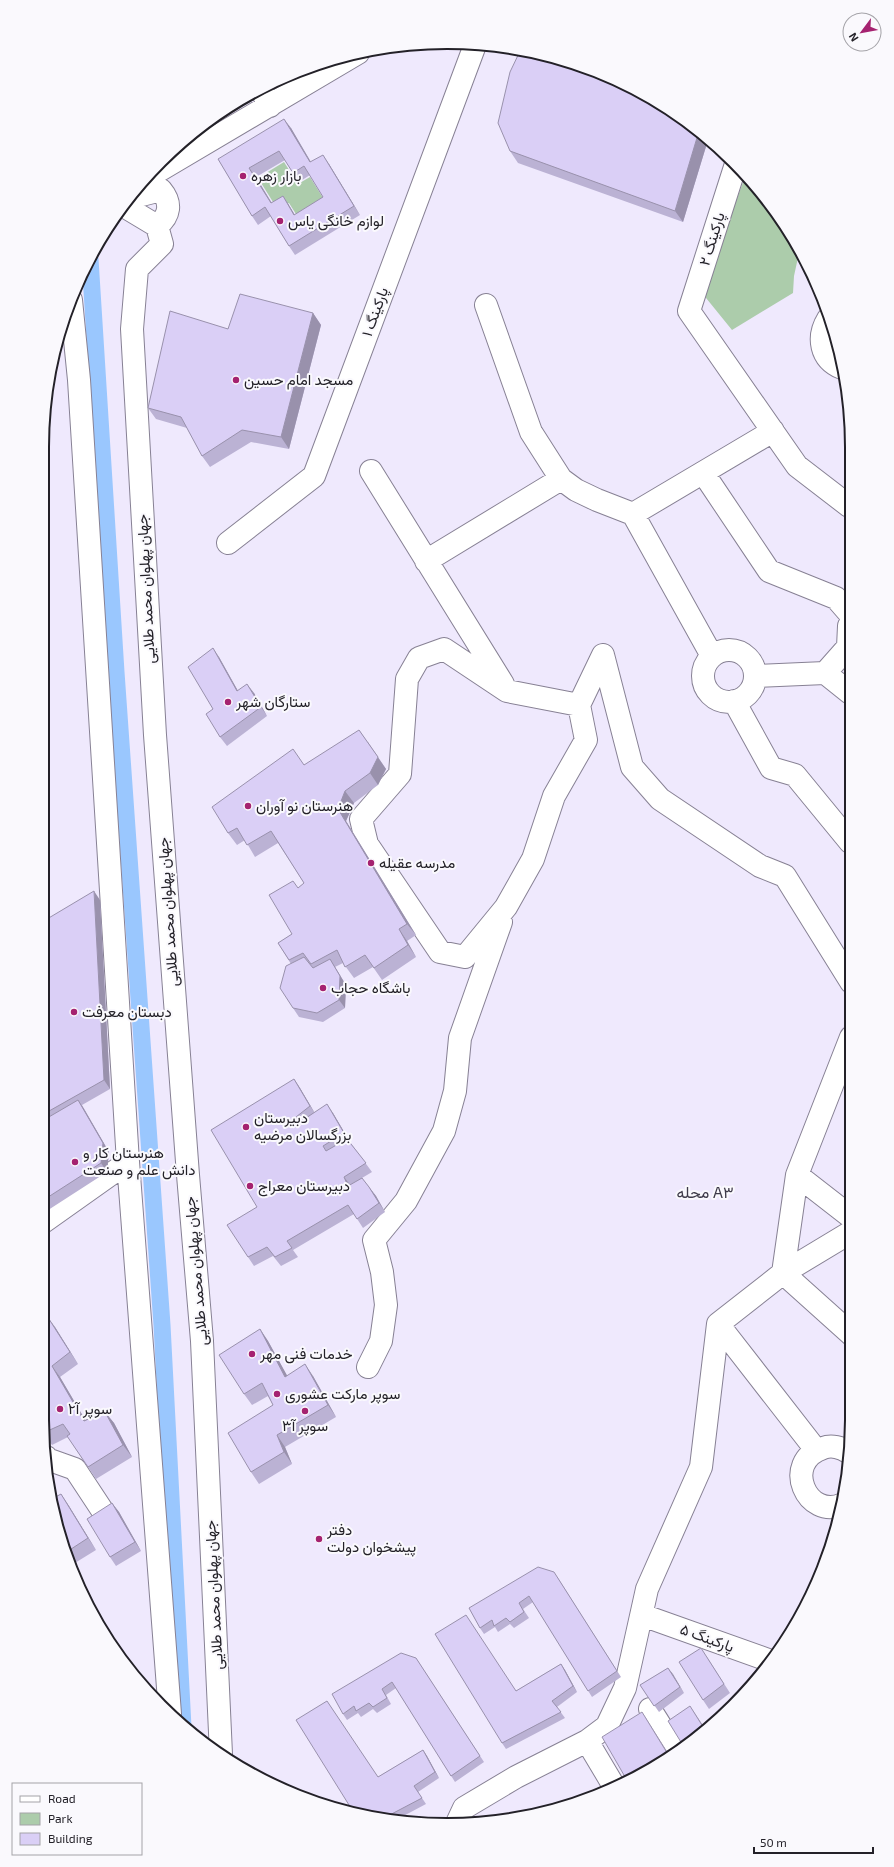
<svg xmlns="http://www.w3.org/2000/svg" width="894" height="1867" viewBox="0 0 894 1867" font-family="'Exo 2',Vazirmatn,sans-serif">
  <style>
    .green { fill: #acccab }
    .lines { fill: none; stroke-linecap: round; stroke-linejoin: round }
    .canal { stroke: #9ac7fe; stroke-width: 17 }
    .minor-casing { stroke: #878194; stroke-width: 24 }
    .minor { stroke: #fff; stroke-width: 22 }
    .wall { fill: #bbb2d4; fill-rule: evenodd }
    .shaded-wall { fill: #9991ac }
    .building { fill: #dacff6; stroke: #9991ac; fill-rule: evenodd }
    .poi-dot { fill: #a52270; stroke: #faf9fd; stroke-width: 1.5 }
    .labels { text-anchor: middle; stroke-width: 4; stroke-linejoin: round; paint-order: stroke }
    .poi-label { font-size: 15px; fill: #232128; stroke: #faf9fd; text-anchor: start }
    .street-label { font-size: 15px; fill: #232128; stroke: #faf9fd }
    .neighbourhood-label { font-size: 16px; fill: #3e3a49; stroke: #faf9fd }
    .rim { fill: none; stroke: #232128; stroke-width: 2 }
  </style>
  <rect width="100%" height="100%" fill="#efe9fd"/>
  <path class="green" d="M328,62L275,93L270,85L292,73Z
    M284,162L298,184L310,177L328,206L301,222L289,203L278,210L258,178Z
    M745,177L768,200L799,253L794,276L793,293L732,330L702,293Z"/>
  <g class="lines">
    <path class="canal" d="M90,259L116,672L162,1325L183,1727"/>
    <defs>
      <path id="minor" d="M261,90L270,106
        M735,167L689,311L797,466L849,506
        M150,176L358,53
        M128,200L127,208L157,226C170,216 172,203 161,190L130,198
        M157,226L162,244L137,269L132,329L155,735L188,1175L202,1341L221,1754
        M71,300L79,380L128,1162L170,1714
        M486,305L531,432L561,479L576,490L597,500L633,514L712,656
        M828,319C817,337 820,359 842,368
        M371,471L503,684
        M704,474L769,571L836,598L849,613
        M633,514L773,431
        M228,543L314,476L475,45
        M426,561L561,479
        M703 676a26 26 0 1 1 52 0a26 26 0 1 1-52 0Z
        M603,655L632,767L660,799L760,866L785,876L851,982
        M825,673L850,693
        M755,676L825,673L848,647L849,626
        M734,701L771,768L795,775L850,842
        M579,705L507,691L444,649L419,658L407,679L400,774L361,819L367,844L440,952L465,957L506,907L533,859L554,796L586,740L579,705L603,655
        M797,1175L851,1217
        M42,1223L128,1162
        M851,1232L783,1273L852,1335
        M718,1324L816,1450
        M368,1367L381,1341L386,1305L382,1272L374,1240L406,1201L444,1131L455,1091L460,1038L501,922
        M46,1457L47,1459L75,1469L102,1510
        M843,1504C807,1521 781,1462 823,1448C831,1445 842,1447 849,1453
        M642,1615L771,1661
        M650,1709L677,1752
        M587,1741L615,1788
        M457,1823L464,1808L516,1777L587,1741L607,1726L625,1688L647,1589L701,1467L718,1324L783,1273L797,1175L851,1037"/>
    </defs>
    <use href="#minor" class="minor-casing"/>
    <use href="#minor" class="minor"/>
  </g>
  <path class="wall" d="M693,126L708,140L683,222L518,163L510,151Z
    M291,128L311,162L329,164L360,215L295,255L289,246L271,216L258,225L252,216L218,159ZM285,160L299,182L310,175L323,197L295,215L283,196L272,203L256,177Z
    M313,313L321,325L289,449L251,442L210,467L202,456L187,428L156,419L148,408Z
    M219,657L238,691L254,693L267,716L227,746L220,737L213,709Z
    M368,742L386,769L378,785L354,803L346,821L416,935L407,941L416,957L382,980L373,967L354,978L343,963L335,967L346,985L345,1008L323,1022L299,1017L293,1008L291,964L278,943L292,934L298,888L304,883L278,843L255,857L245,840L237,845L228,833L304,765Z
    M100,900L110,1089L82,1105L109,1152L107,1172L42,1214V922Z
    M294,1079L300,1088L314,1112L333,1113L350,1142L372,1172L362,1178L376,1196L385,1212L363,1228L354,1214L293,1250L298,1257L281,1266L273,1256L254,1266L248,1257L257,1207Z
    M55,1327L78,1364L60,1377L85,1420L105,1412L114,1423L132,1457L96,1479L68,1437L52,1445L43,1433Z
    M260,1329L268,1341L287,1376H313L336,1417L285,1447L292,1464L259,1484L251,1472L273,1405L268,1396L252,1405L244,1394Z
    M61,1494L69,1506L96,1550L70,1566L64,1550Z
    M112,1503L119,1512L141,1551L116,1566L110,1557Z
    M558,1578L621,1677L592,1697L533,1602L523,1609L529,1618L514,1628L510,1624L498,1632L495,1627L484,1634L480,1628L469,1608Z
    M80,1586L96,1612L92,1614Z
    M707,1657L730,1693L709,1709L703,1700Z
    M416,1658L484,1762L455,1782L396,1688L386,1695L391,1704L377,1713L373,1709L361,1717L358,1713L347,1720L343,1714Z
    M561,1664L565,1670L577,1692L557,1707L565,1718L506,1749L502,1743L516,1691Z
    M668,1668L684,1693L659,1712L640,1685Z
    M423,1750L427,1756L439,1778L418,1792L426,1804L394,1821L368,1817L378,1777Z"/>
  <path class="shaded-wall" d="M284,119L291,128L316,171L310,162Z
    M699,131L708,140L683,222L675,211Z
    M323,155L329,164L360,215L354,206Z
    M249,168L256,177L277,212L271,203Z
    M283,196L289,205L300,224L294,215Z
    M313,313L321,325L289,449L281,437Z
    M213,648L219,657L243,700L237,691Z
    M247,684L254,693L267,716L261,707Z
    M359,730L386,769L378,785L370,773Z
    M345,791L354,803L346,821L416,935L407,924L338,809Z
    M94,891L100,900L110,1089L104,1080Z
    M399,929L407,941L416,957L408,945Z
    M330,959L346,985L345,1008L339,1000Z
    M294,1079L300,1088L316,1115L310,1106Z
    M78,1100L84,1109L109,1152L107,1172L101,1163Z
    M327,1104L333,1113L350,1142L344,1133Z
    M344,1177L351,1186H348Z
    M369,1187L376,1196L385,1212L379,1203Z
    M47,1316L55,1327L78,1364L70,1352Z
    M260,1329L268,1341L294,1388L285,1377Z
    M305,1364L313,1376L336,1417L328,1405Z
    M52,1366L60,1377L93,1433L84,1421Z
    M105,1412L114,1423L132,1457L123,1445Z
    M277,1435L285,1447L292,1464L284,1452Z
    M61,1494L69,1506L96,1550L88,1538Z
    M112,1503L119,1512L141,1551L135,1542Z
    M80,1586L96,1612L82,1592Z
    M561,1664L565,1670L577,1692L573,1686Z
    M668,1668L673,1674L684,1693L680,1687Z
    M690,1706L706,1730H705Z
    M642,1712L646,1718L670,1756H669Z
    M423,1750L427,1756L439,1778L435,1772Z"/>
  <path class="building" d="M521,49L526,50L602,73L693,126L699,131L675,211L510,151L498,123L510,72Z
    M284,119L310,162L323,155L354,206L289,246L265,207L252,216L218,159ZM279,151L293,173L304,166L323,197L294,215L283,196L271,203L249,168Z
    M240,294L313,313L281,437L242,430L202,456L181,417L148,408L170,311L228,329Z
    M213,648L237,691L247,684L261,707L220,737L206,714L213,709L188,667Z
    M359,730L378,757L370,773L345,791L338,809L407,924L399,929L408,945L374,968L365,955L345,967L337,950L311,964L303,953L289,960L278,943L292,934L269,895L293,881L298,888L304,883L271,831L247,845L237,828L228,833L212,807L293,749L304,765Z
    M94,891L104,1080L42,1115V922Z
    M304,957L313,968L330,959L340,976L339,1000L317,1013L293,1008L280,988L286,966Z
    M294,1079L310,1106L296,1117L300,1122L327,1104L344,1133L323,1146L326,1151L347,1139L366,1163L344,1177L348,1186L362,1178L369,1187L379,1203L357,1219L348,1205L287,1241L292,1248L275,1257L267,1247L248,1257L227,1225L257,1207L211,1130Z
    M78,1100L103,1143L101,1163L42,1201V1121Z
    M47,1316L70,1352L52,1366L84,1421L105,1412L123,1445L88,1467L67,1436L70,1434L63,1424L43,1433L42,1420V1319Z
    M260,1329L285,1377L305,1364L328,1405L277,1435L284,1452L251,1472L228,1433L273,1405L262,1383L244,1394L219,1355Z
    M61,1494L88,1538L65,1553L50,1500Z
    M112,1503L135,1542L110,1557L87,1519Z
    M538,1567L554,1572L617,1671L588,1691L529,1596L519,1603L524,1612L510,1622L506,1618L494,1626L492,1620L480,1628L469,1608Z
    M82,1592L88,1600L86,1601Z
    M466,1615L516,1691L561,1664L573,1686L552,1701L561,1712L502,1743L435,1634Z
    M701,1648L724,1684L703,1700L679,1662Z
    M401,1653L416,1658L480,1756L451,1776L392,1682L382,1689L387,1698L373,1707L369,1703L356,1711L354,1706L343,1714L332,1694Z
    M668,1668L680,1687L654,1706L640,1685Z
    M327,1701L378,1777L423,1750L435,1772L414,1786L422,1798L382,1819L368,1817L354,1813L296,1720Z
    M690,1706L705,1730L693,1741L684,1747L668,1721Z
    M642,1712L669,1756L628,1782L602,1737Z"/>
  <g class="poi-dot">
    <circle cx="243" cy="176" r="4"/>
    <circle cx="280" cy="221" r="4"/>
    <circle cx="236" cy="380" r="4"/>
    <circle cx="228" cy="702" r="4"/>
    <circle cx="248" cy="806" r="4"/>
    <circle cx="371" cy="863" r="4"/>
    <circle cx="323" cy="988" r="4"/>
    <circle cx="74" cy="1012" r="4"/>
    <circle cx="246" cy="1127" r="4"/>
    <circle cx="75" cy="1162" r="4"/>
    <circle cx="250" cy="1186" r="4"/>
    <circle cx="252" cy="1354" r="4"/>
    <circle cx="277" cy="1394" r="4"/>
    <circle cx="60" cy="1409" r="4"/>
    <circle cx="305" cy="1411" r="4"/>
    <circle cx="319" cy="1539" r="4"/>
  </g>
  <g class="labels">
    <g class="poi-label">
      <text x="251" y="181">بازار زهره</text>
      <text x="288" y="226">لوازم خانگی یاس</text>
      <text x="244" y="385">مسجد امام حسین</text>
      <text x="236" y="707">ستارگان شهر</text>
      <text x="256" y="811">هنرستان نو آوران</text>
      <text x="379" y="868">مدرسه عقیله</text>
      <text x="331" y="993">باشگاه حجاب</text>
      <text x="82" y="1017">دبستان معرفت</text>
      <text x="254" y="1123">دبیرستان<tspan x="254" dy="17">بزرگسالان مرضیه</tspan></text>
      <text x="83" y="1158">هنرستان کار و<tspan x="83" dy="17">دانش علم و صنعت</tspan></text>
      <text x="258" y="1191">دبیرستان معراج</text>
      <text x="260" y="1359">خدمات فنی مهر</text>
      <text x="285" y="1399">سوپر مارکت عشوری</text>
      <text x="68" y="1414">سوپر آ۲</text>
      <text x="305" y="1431" text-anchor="middle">سوپر آ۳</text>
      <text x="327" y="1535">دفتر<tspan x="327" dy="17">پیشخوان دولت</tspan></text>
    </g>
    <g class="street-label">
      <text transform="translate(712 239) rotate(-73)" y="5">پارکینگ ۲</text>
      <text transform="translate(375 312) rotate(-70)" y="5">پارکینگ ۱</text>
      <text transform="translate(146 589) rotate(-93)" y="5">جهان پهلوان محمد طلایی</text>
      <text transform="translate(168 912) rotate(-94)" y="5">جهان پهلوان محمد طلایی</text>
      <text transform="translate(196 1271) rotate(-95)" y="5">جهان پهلوان محمد طلایی</text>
      <text transform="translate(214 1595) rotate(-93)" y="5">جهان پهلوان محمد طلایی</text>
      <text transform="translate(707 1638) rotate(20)" y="5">پارکینگ ۵</text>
    </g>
    <g class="neighbourhood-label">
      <text x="705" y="1198">محله A۳</text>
    </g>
  </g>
  <path d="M0 0H894V1867H0ZM447 49H447A398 398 0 0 1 845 447V1420A398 398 0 0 1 447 1818H447A398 398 0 0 1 49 1420V447A398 398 0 0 1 447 49Z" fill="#faf9fd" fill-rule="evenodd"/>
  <path class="rim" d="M447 49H447A398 398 0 0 1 845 447V1420A398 398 0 0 1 447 1818H447A398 398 0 0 1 49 1420V447A398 398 0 0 1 447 49Z"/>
  <rect x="12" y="1783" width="130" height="72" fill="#faf9fd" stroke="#a4a3a8"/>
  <rect x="20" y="1796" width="20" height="6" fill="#ffffff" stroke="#a4a3a8"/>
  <text x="48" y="1803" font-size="12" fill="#232128">Road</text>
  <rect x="20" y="1813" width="20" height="12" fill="#acccab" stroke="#a4a3a8"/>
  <text x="48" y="1823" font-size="12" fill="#232128">Park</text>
  <rect x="20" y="1833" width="20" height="12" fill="#dacff6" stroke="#a4a3a8"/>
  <text x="48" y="1843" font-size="12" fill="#232128">Building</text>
  <g transform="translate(862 32) rotate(238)"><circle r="19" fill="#faf9fd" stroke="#a4a3a8"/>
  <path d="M0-3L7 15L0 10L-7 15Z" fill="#a52270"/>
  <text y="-6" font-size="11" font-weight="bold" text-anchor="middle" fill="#232128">N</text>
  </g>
  <path d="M754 1847v6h119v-6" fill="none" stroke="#232128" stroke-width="2"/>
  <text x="760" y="1847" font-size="12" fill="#232128" stroke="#faf9fd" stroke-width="3" paint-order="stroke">50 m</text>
</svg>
